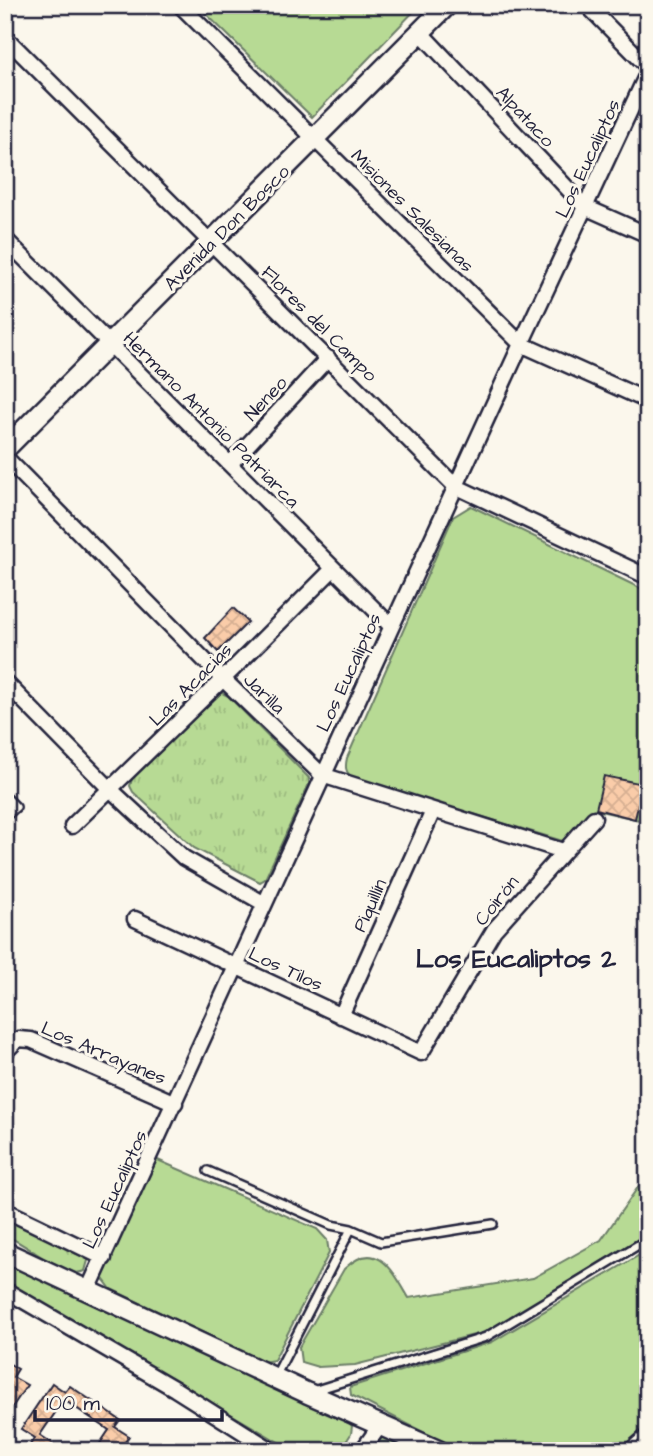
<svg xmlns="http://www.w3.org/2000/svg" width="653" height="1456" viewBox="0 0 653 1456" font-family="'Architects Daughter',sans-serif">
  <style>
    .grass { fill: #b7da94; stroke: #6c7e68; stroke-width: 2 }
    .park { fill: url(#park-tufts); stroke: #6c7e68; stroke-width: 2 }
    .building { fill: url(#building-cross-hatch); stroke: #22223b; stroke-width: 2 }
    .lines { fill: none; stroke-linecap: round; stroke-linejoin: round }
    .service-casing { stroke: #22223b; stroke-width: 12 }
    .minor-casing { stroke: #22223b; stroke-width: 19 }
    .secondary-casing { stroke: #22223b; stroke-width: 24 }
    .service { stroke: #fbf7ec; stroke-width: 7 }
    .minor { stroke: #fbf7ec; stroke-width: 14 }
    .secondary { stroke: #fbf7ec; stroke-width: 19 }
    .labels { text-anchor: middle; stroke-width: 6; stroke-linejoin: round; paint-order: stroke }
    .street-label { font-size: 19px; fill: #22223b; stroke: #fbf7ec }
    .district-label { font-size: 26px; font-weight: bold; fill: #22223b; stroke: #fbf7ec }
  </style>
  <defs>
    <pattern id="park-tufts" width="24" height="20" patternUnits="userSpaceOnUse" patternTransform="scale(1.75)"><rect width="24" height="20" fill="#b7da94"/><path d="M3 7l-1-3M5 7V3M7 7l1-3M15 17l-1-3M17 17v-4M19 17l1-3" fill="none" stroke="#9dbb80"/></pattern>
    <pattern id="building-cross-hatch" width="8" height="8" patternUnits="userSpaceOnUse" patternTransform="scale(1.75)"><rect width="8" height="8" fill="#facca9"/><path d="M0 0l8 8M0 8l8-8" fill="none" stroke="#d6af92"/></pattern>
  </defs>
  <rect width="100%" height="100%" fill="#fbf7ec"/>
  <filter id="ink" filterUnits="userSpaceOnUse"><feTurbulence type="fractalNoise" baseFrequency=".0143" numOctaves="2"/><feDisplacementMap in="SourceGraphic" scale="14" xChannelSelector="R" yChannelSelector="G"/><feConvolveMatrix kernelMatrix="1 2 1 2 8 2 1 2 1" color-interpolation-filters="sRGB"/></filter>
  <g filter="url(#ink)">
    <path class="grass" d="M197,5H420L312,117Z
      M471,506L648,592V822L596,810L566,842L353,778C345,772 345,767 347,758L453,517Z
      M153,1158L317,1229L327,1240L329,1253L274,1360L263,1362L111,1289L101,1276Z
      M648,1173V1233L486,1332L355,1365L318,1367L301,1362L299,1347L344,1269C377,1237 393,1271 409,1298L533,1278L601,1240Z
      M648,1250V1429L624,1451H460L351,1395L350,1387L492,1342Z
      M5,1259L347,1420L352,1426L351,1434L340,1451H294L5,1282Z
      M379,1434L423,1451H362Z"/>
    <path class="park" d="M222,693L228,696L309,778V784L265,879L260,882L194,848L133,792L130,786L132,779L216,695Z
      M5,1214L89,1257L85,1271C79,1273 75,1274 69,1272C47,1263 27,1245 5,1235Z"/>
    <path class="building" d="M233,608L248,622L218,652L205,638Z
      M604,776L643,784L635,819L596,809Z
      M5,1361L18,1369L13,1377L27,1385L5,1418Z
      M52,1383L65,1392L70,1386L120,1420L115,1427L129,1436L119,1451H95L109,1430L64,1400L40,1435L64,1451H36L29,1446L35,1438L21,1429Z"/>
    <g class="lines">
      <defs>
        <path id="service" d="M5,796L16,807L5,817
          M208,1171L331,1225L351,1229
          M276,1375L351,1229L381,1242L493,1224
          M313,1391L486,1337L648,1239"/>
        <path id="minor" d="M180,5L521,344L648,401
          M587,5L648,67
          M420,32L585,207L648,235
          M5,37L455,486L648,577
          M5,239L391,626
          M5,457L223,679L322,775L563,851
          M230,464L328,358
          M5,682L110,789L184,858L263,903
          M72,826L223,679L333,569
          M135,919L421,1053L494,930L594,818
          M341,1016L433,811
          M5,1052L18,1039L31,1040L175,1103
          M5,1210L104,1258
          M5,1290L175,1389L273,1451
          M88,1290L521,344L648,72
          M362,1451L381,1424"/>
        <path id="secondary" d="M5,449L447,5
          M5,1252L307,1393L439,1451
          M634,1451L648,1439"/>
      </defs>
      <use href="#service" class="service-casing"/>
      <use href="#minor" class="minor-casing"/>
      <use href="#secondary" class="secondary-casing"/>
      <use href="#service" class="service"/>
      <use href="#minor" class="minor"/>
      <use href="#secondary" class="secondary"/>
    </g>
  </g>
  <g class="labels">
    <g class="street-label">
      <text transform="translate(526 116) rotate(47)" y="7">Alpataco</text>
      <text transform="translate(587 158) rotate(-65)" y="7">Los Eucaliptos</text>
      <text transform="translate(413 210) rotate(45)" y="7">Misiones Salesianas</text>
      <text transform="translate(226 227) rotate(-45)" y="7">Avenida Don Bosco</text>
      <text transform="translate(320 323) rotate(45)" y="7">Flores del Campo</text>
      <text transform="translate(265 398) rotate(-47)" y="7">Neneo</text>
      <text transform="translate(212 419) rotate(45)" y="7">Hermano Antonio Patriarca</text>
      <text transform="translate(348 672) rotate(-65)" y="7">Los Eucaliptos</text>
      <text transform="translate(190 684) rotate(-45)" y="7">Las Acacias</text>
      <text transform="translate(265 693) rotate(44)" y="7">Jarilla</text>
      <text transform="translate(496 900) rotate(-51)" y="7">Coirón</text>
      <text transform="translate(369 905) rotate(-66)" y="7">Piquillín</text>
      <text transform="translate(286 968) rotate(25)" y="7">Los Tilos</text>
      <text transform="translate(104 1052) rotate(23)" y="7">Los Arrayanes</text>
      <text transform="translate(114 1189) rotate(-65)" y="7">Los Eucaliptos</text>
    </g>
    <g class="district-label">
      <text x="516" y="967">Los Eucaliptos 2</text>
    </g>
  </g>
  <rect width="653" height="1456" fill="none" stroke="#fbf7ec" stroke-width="28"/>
  <rect x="14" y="14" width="625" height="1428" fill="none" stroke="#22223b" stroke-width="2.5" filter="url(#ink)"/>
  <path d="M35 1410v10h187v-10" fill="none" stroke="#22223b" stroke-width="3.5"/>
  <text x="46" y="1410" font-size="21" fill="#22223b" stroke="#fbf7ec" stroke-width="5" paint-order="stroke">100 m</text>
</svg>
